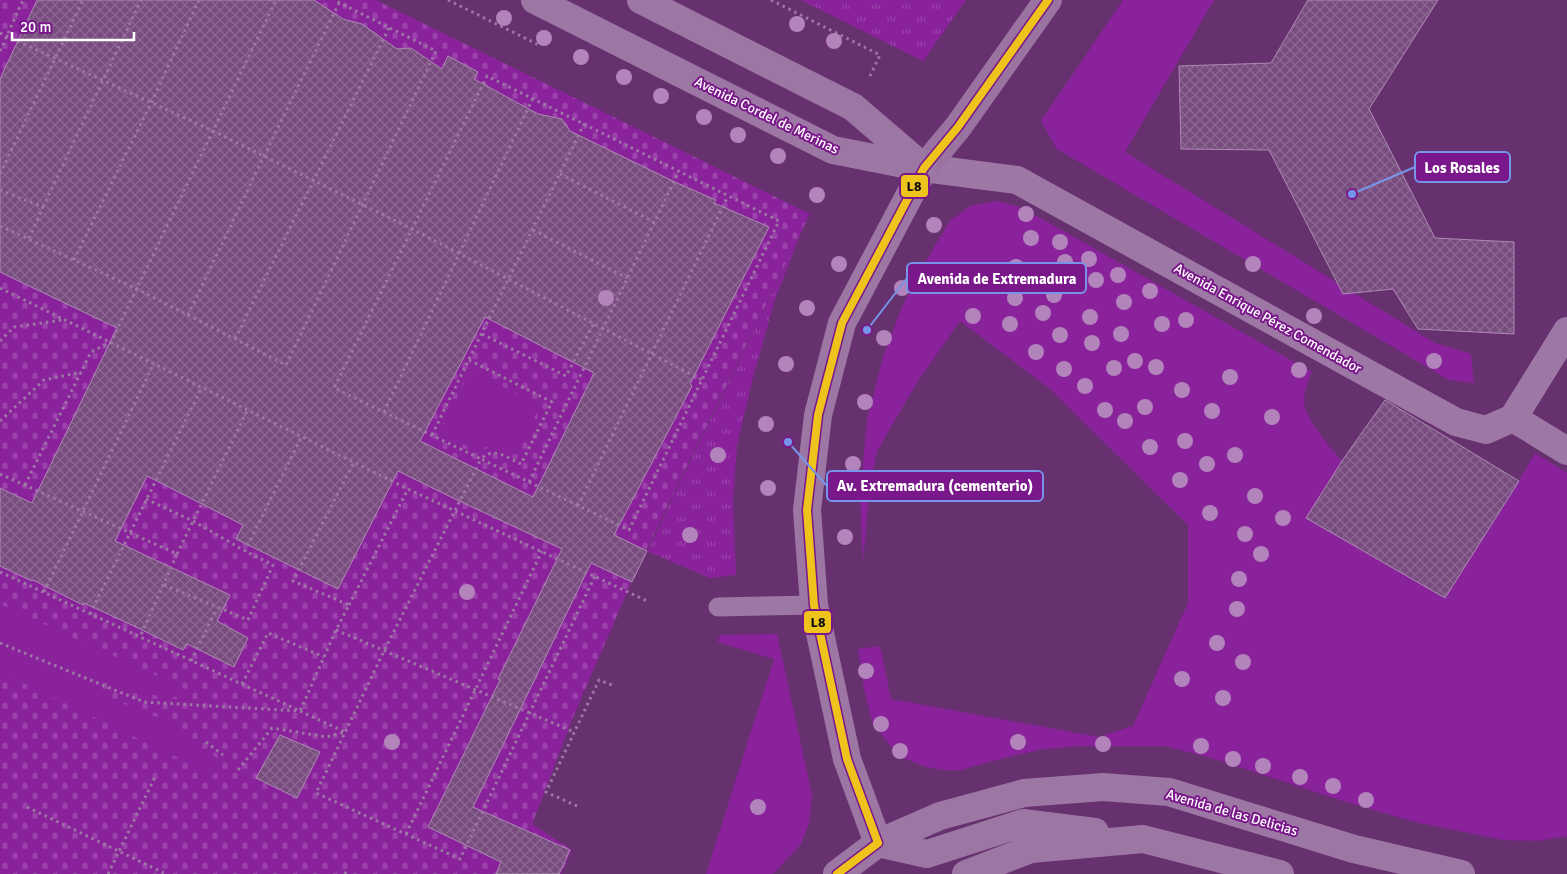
<svg xmlns="http://www.w3.org/2000/svg" width="1567" height="874" viewBox="0 0 1567 874" font-family="Signika,sans-serif">
  <style>
    .grass { fill: url(#grass-tufts) }
    .cemetery { fill: url(#cemetery-stones) }
    .green { fill: #8a229c }
    .building { fill: url(#building-cross-hatch); stroke: #ad8cb3; fill-rule: evenodd }
    .lines { fill: none; stroke-linecap: round; stroke-linejoin: round }
    .path { stroke: #9e78a5; stroke-width: 3; stroke-dasharray: 2.5 4; stroke-linecap: butt }
    .lane { stroke: #9e78a5; stroke-width: 19 }
    .street { stroke: #9e78a5; stroke-width: 28 }
    .secondary { stroke: #9a73a1; stroke-width: 28 }
    .primary { stroke: #9d77a3; stroke-width: 28 }
    .bus-1-casing { stroke: #7a178a; stroke-width: 11 }
    .bus-1 { stroke: #edc31c; stroke-width: 8 }
    .tree { fill: #b383bc }
    .labels { text-anchor: middle; stroke-width: 4; stroke-linejoin: round; paint-order: stroke }
    .street-label { font-size: 14px; fill: #fff; stroke: #7a178a }
    .leader { fill: none; stroke: #7795e8; stroke-width: 2 }
    .callout-dot { fill: #7795e8; stroke: #7a178a; stroke-width: 2 }
    .callout { fill: #7a178a; stroke: #7795e8; stroke-width: 2 }
    .callout-label { font-size: 15px; text-anchor: middle; font-weight: bold; fill: #fff }
    .line-badge { stroke: #7a178a; stroke-width: 2 }
    .pale-badge-label { font-size: 14px; text-anchor: middle; font-weight: bold; fill: #111 }
  </style>
  <defs>
    <pattern id="grass-tufts" width="24" height="20" patternUnits="userSpaceOnUse" patternTransform="scale(1.25)"><rect width="24" height="20" fill="#8a229c"/><path d="M3 7l-1-3M5 7V3M7 7l1-3M15 17l-1-3M17 17v-4M19 17l1-3" fill="none" stroke="#9c43ab"/></pattern>
    <pattern id="cemetery-stones" width="16" height="16" patternUnits="userSpaceOnUse" patternTransform="scale(1.25)"><rect width="16" height="16" fill="#8a229c"/><path d="M2 7V4a2 2 0 0 1 4 0v3zM10 15v-3a2 2 0 0 1 4 0v3z" fill="#9c43ab"/></pattern>
    <pattern id="building-cross-hatch" width="8" height="8" patternUnits="userSpaceOnUse" patternTransform="scale(1.25)"><rect width="8" height="8" fill="#784c7f"/><path d="M0 0l8 8M0 8l8-8" fill="none" stroke="#8c6792"/></pattern>
  </defs>
  <rect width="100%" height="100%" fill="#673170"/>
  <path class="grass" d="M801,0H966L923,61Z
    M802,231L775,299L752,381L737,446L733,502L736,575L710,578L647,551Z"/>
  <path class="cemetery" d="M0,0H376L810,214L638,567L574,715L532,824L572,850L561,874H0Z"/>
  <path class="green" d="M1123,0H1214L1125,152L1435,343L1471,354L1474,383L1449,380L1057,149L1041,121Z
    M997,201L1017,206L1037,216L1312,372C1308,381 1304,391 1304,402C1305,418 1331,449 1342,461L1306,518L1445,598L1519,481L1535,453L1567,473V836L1537,841L1503,840L1419,823L1343,801L1221,761L1166,746H1082L1044,749L1000,759L961,770H942L923,766L904,758L892,748L872,722L864,689L858,649L880,646L891,699L1099,737L1133,726L1188,603V525L1050,389L960,321L918,381L877,451L869,497L863,562L860,497L867,420L883,357L904,302L934,247L950,221L970,206Z
    M471,370L540,406L516,455C504,449 490,439 480,452L439,433Z
    M0,604L190,691L186,698L132,693L100,678L102,695L167,721L198,750L206,749L220,761L214,775L0,672Z
    M777,634L812,795L809,823L801,844L773,874H706L774,659L717,642L721,635Z"/>
  <path class="building" d="M37,0H314L343,19L362,24L397,49L411,48L442,69L448,56L478,72L474,79L538,114L562,119L570,131L677,183L716,200L714,203L769,227L690,384L692,386L614,535L647,551L632,582L591,563L473,807L570,850L559,874H496L501,862L428,827L500,680L498,679L562,549L455,499L398,471L338,589L236,539L243,525L147,476L115,541L230,595L217,621L248,638L234,667L187,644L183,650L134,626L84,603L83,605L33,580L32,581L0,566V488L32,503L117,328L0,272V79ZM485,317L594,373L533,497L420,441Z
    M1308,0H1438L1369,109L1435,238L1514,242V334L1418,329L1393,289L1343,294L1269,150L1181,149L1179,66L1271,63Z
    M1385,400L1519,481L1445,598L1306,518L1342,461Z
    M280,735L320,752L297,798L256,778Z"/>
  <g class="lines">
    <path class="path" d="M448,0L541,46
      M771,0L880,55L870,76
      M0,33L213,131L412,229L702,380
      M0,51L23,0
      M0,174L83,0
      M560,174L654,222
      M0,190L43,207L29,239
      M43,207L141,0
      M0,226L137,289L286,365L436,51L334,0
      M533,230L627,278
      M74,260L151,103L199,0
      M0,288L408,489L649,602
      M188,315L264,156L339,3
      M482,334L566,376L594,323
      M235,339L389,28
      M0,341L14,327L63,320
      M469,360L552,402L521,464C508,458 493,446 481,459L334,388L487,76L779,221L629,530L481,459L384,651L316,793L460,859L595,576
      M384,412L533,98
      M0,421L44,380L81,372
      M432,435L584,124
      M0,474L177,554L140,637
      M529,482L679,171
      M25,485L91,352L111,342L276,0
      M146,499L193,521L245,551
      M578,506L728,196
      M177,554L248,409
      M0,572L300,711L336,630L349,605L293,581L354,462
      M164,585L248,620L273,565L245,551L302,436
      M44,592L154,363
      M349,605L408,489
      M90,614L202,387
      M336,630L574,732
      M0,643L144,702L300,711L345,732
      M191,661L217,608
      M242,684L268,633L324,657
      M206,742L223,755
      M238,770L272,728L327,737L345,732
      M577,806L546,792L599,680L612,685
      M27,807L166,874
      M406,834L542,551
      M108,874L155,777
      M345,874L347,869"/>
    <path class="lane" d="M718,607L814,605"/>
    <path class="street" d="M924,168L1017,180L1456,422L1486,430L1513,418L1567,331
      M1513,418L1567,451"/>
    <path class="secondary" d="M924,168L958,127L1048,0"/>
    <path class="primary" d="M535,0L833,150L924,168
      M641,0L853,107L923,167
      M878,843L847,759L814,605L807,510L818,415L842,323L924,168
      M878,843L927,854L1023,823L1095,832
      M837,874L878,843L940,816L1024,793L1103,787L1169,792L1354,849L1461,874
      M966,874L1031,849L1143,839L1280,874"/>
    <defs>
      <path id="bus-1" d="M878,843L847,759L814,605L807,510L818,415L842,323L924,168L958,127L1048,0
        M837,874L878,843"/>
    </defs>
    <use href="#bus-1" class="bus-1-casing"/>
    <use href="#bus-1" class="bus-1"/>
  </g>
  <g class="tree">
    <circle cx="504" cy="18" r="8"/>
    <circle cx="797" cy="24" r="8"/>
    <circle cx="544" cy="38" r="8"/>
    <circle cx="834" cy="41" r="8"/>
    <circle cx="581" cy="57" r="8"/>
    <circle cx="624" cy="77" r="8"/>
    <circle cx="661" cy="96" r="8"/>
    <circle cx="704" cy="117" r="8"/>
    <circle cx="738" cy="135" r="8"/>
    <circle cx="778" cy="156" r="8"/>
    <circle cx="817" cy="195" r="8"/>
    <circle cx="1026" cy="214" r="8"/>
    <circle cx="934" cy="225" r="8"/>
    <circle cx="1031" cy="238" r="8"/>
    <circle cx="1060" cy="242" r="8"/>
    <circle cx="1089" cy="259" r="8"/>
    <circle cx="1065" cy="262" r="8"/>
    <circle cx="839" cy="264" r="8"/>
    <circle cx="1253" cy="264" r="8"/>
    <circle cx="1016" cy="267" r="8"/>
    <circle cx="1118" cy="275" r="8"/>
    <circle cx="1096" cy="280" r="8"/>
    <circle cx="902" cy="288" r="8"/>
    <circle cx="1150" cy="291" r="8"/>
    <circle cx="1054" cy="295" r="8"/>
    <circle cx="606" cy="298" r="8"/>
    <circle cx="1015" cy="298" r="8"/>
    <circle cx="1124" cy="302" r="8"/>
    <circle cx="807" cy="308" r="8"/>
    <circle cx="1043" cy="313" r="8"/>
    <circle cx="973" cy="316" r="8"/>
    <circle cx="1314" cy="316" r="8"/>
    <circle cx="1090" cy="317" r="8"/>
    <circle cx="1186" cy="320" r="8"/>
    <circle cx="1010" cy="324" r="8"/>
    <circle cx="1162" cy="324" r="8"/>
    <circle cx="1121" cy="334" r="8"/>
    <circle cx="1060" cy="335" r="8"/>
    <circle cx="884" cy="338" r="8"/>
    <circle cx="1092" cy="343" r="8"/>
    <circle cx="1036" cy="352" r="8"/>
    <circle cx="1135" cy="361" r="8"/>
    <circle cx="1434" cy="361" r="8"/>
    <circle cx="786" cy="364" r="8"/>
    <circle cx="1156" cy="367" r="8"/>
    <circle cx="1114" cy="368" r="8"/>
    <circle cx="1064" cy="369" r="8"/>
    <circle cx="1299" cy="370" r="8"/>
    <circle cx="1230" cy="377" r="8"/>
    <circle cx="1085" cy="386" r="8"/>
    <circle cx="1182" cy="390" r="8"/>
    <circle cx="865" cy="402" r="8"/>
    <circle cx="1145" cy="407" r="8"/>
    <circle cx="1105" cy="410" r="8"/>
    <circle cx="1212" cy="411" r="8"/>
    <circle cx="1272" cy="417" r="8"/>
    <circle cx="1125" cy="421" r="8"/>
    <circle cx="766" cy="424" r="8"/>
    <circle cx="1185" cy="441" r="8"/>
    <circle cx="1150" cy="447" r="8"/>
    <circle cx="718" cy="455" r="8"/>
    <circle cx="1235" cy="455" r="8"/>
    <circle cx="853" cy="464" r="8"/>
    <circle cx="1207" cy="464" r="8"/>
    <circle cx="1180" cy="480" r="8"/>
    <circle cx="768" cy="488" r="8"/>
    <circle cx="1255" cy="496" r="8"/>
    <circle cx="1210" cy="513" r="8"/>
    <circle cx="1283" cy="518" r="8"/>
    <circle cx="1245" cy="534" r="8"/>
    <circle cx="690" cy="535" r="8"/>
    <circle cx="845" cy="537" r="8"/>
    <circle cx="1261" cy="554" r="8"/>
    <circle cx="1239" cy="579" r="8"/>
    <circle cx="467" cy="592" r="8"/>
    <circle cx="1237" cy="609" r="8"/>
    <circle cx="1217" cy="643" r="8"/>
    <circle cx="1243" cy="662" r="8"/>
    <circle cx="866" cy="671" r="8"/>
    <circle cx="1182" cy="679" r="8"/>
    <circle cx="1223" cy="698" r="8"/>
    <circle cx="881" cy="724" r="8"/>
    <circle cx="392" cy="742" r="8"/>
    <circle cx="1018" cy="742" r="8"/>
    <circle cx="1103" cy="744" r="8"/>
    <circle cx="1201" cy="746" r="8"/>
    <circle cx="900" cy="751" r="8"/>
    <circle cx="1233" cy="759" r="8"/>
    <circle cx="1263" cy="766" r="8"/>
    <circle cx="1300" cy="777" r="8"/>
    <circle cx="1333" cy="786" r="8"/>
    <circle cx="1366" cy="800" r="8"/>
    <circle cx="758" cy="807" r="8"/>
  </g>
  <g class="labels">
    <g class="street-label">
      <text transform="translate(767 115) rotate(26)" y="5">Avenida Cordel de Merinas</text>
      <text transform="translate(1268 318) rotate(29)" y="5">Avenida Enrique Pérez Comendador</text>
      <text transform="translate(1232 812) rotate(16)" y="5">Avenida de las Delicias</text>
    </g>
  </g>
  <path class="leader" d="M1352 194L1415 167M867 330L907 278M788 442L827 486"/>
  <g class="callout-dot">
    <circle cx="1352" cy="194" r="5"/>
    <circle cx="867" cy="330" r="5"/>
    <circle cx="788" cy="442" r="5"/>
  </g>
  <g class="callout">
    <rect x="1415" y="152" width="95" height="30" rx="5"/>
    <rect x="907" y="263" width="179" height="30" rx="5"/>
    <rect x="827" y="471" width="216" height="30" rx="5"/>
  </g>
  <g class="callout-label">
    <text x="1462" y="173">Los Rosales</text>
    <text x="997" y="284">Avenida de Extremadura</text>
    <text x="935" y="491">Av. Extremadura (cementerio)</text>
  </g>
  <g class="line-badge">
    <rect x="900" y="174" width="29" height="24" rx="5" fill="#edc31c"/>
    <rect x="803" y="610" width="29" height="24" rx="5" fill="#edc31c"/>
  </g>
  <g class="pale-badge-label">
    <text x="914" y="191">L8</text>
    <text x="818" y="627">L8</text>
  </g>
  <path d="M12 32v8h122v-8" fill="none" stroke="#ffffff" stroke-width="2.5"/>
  <text x="20" y="32" font-size="15" fill="#ffffff" stroke="#7a178a" stroke-width="4" paint-order="stroke">20 m</text>
</svg>
